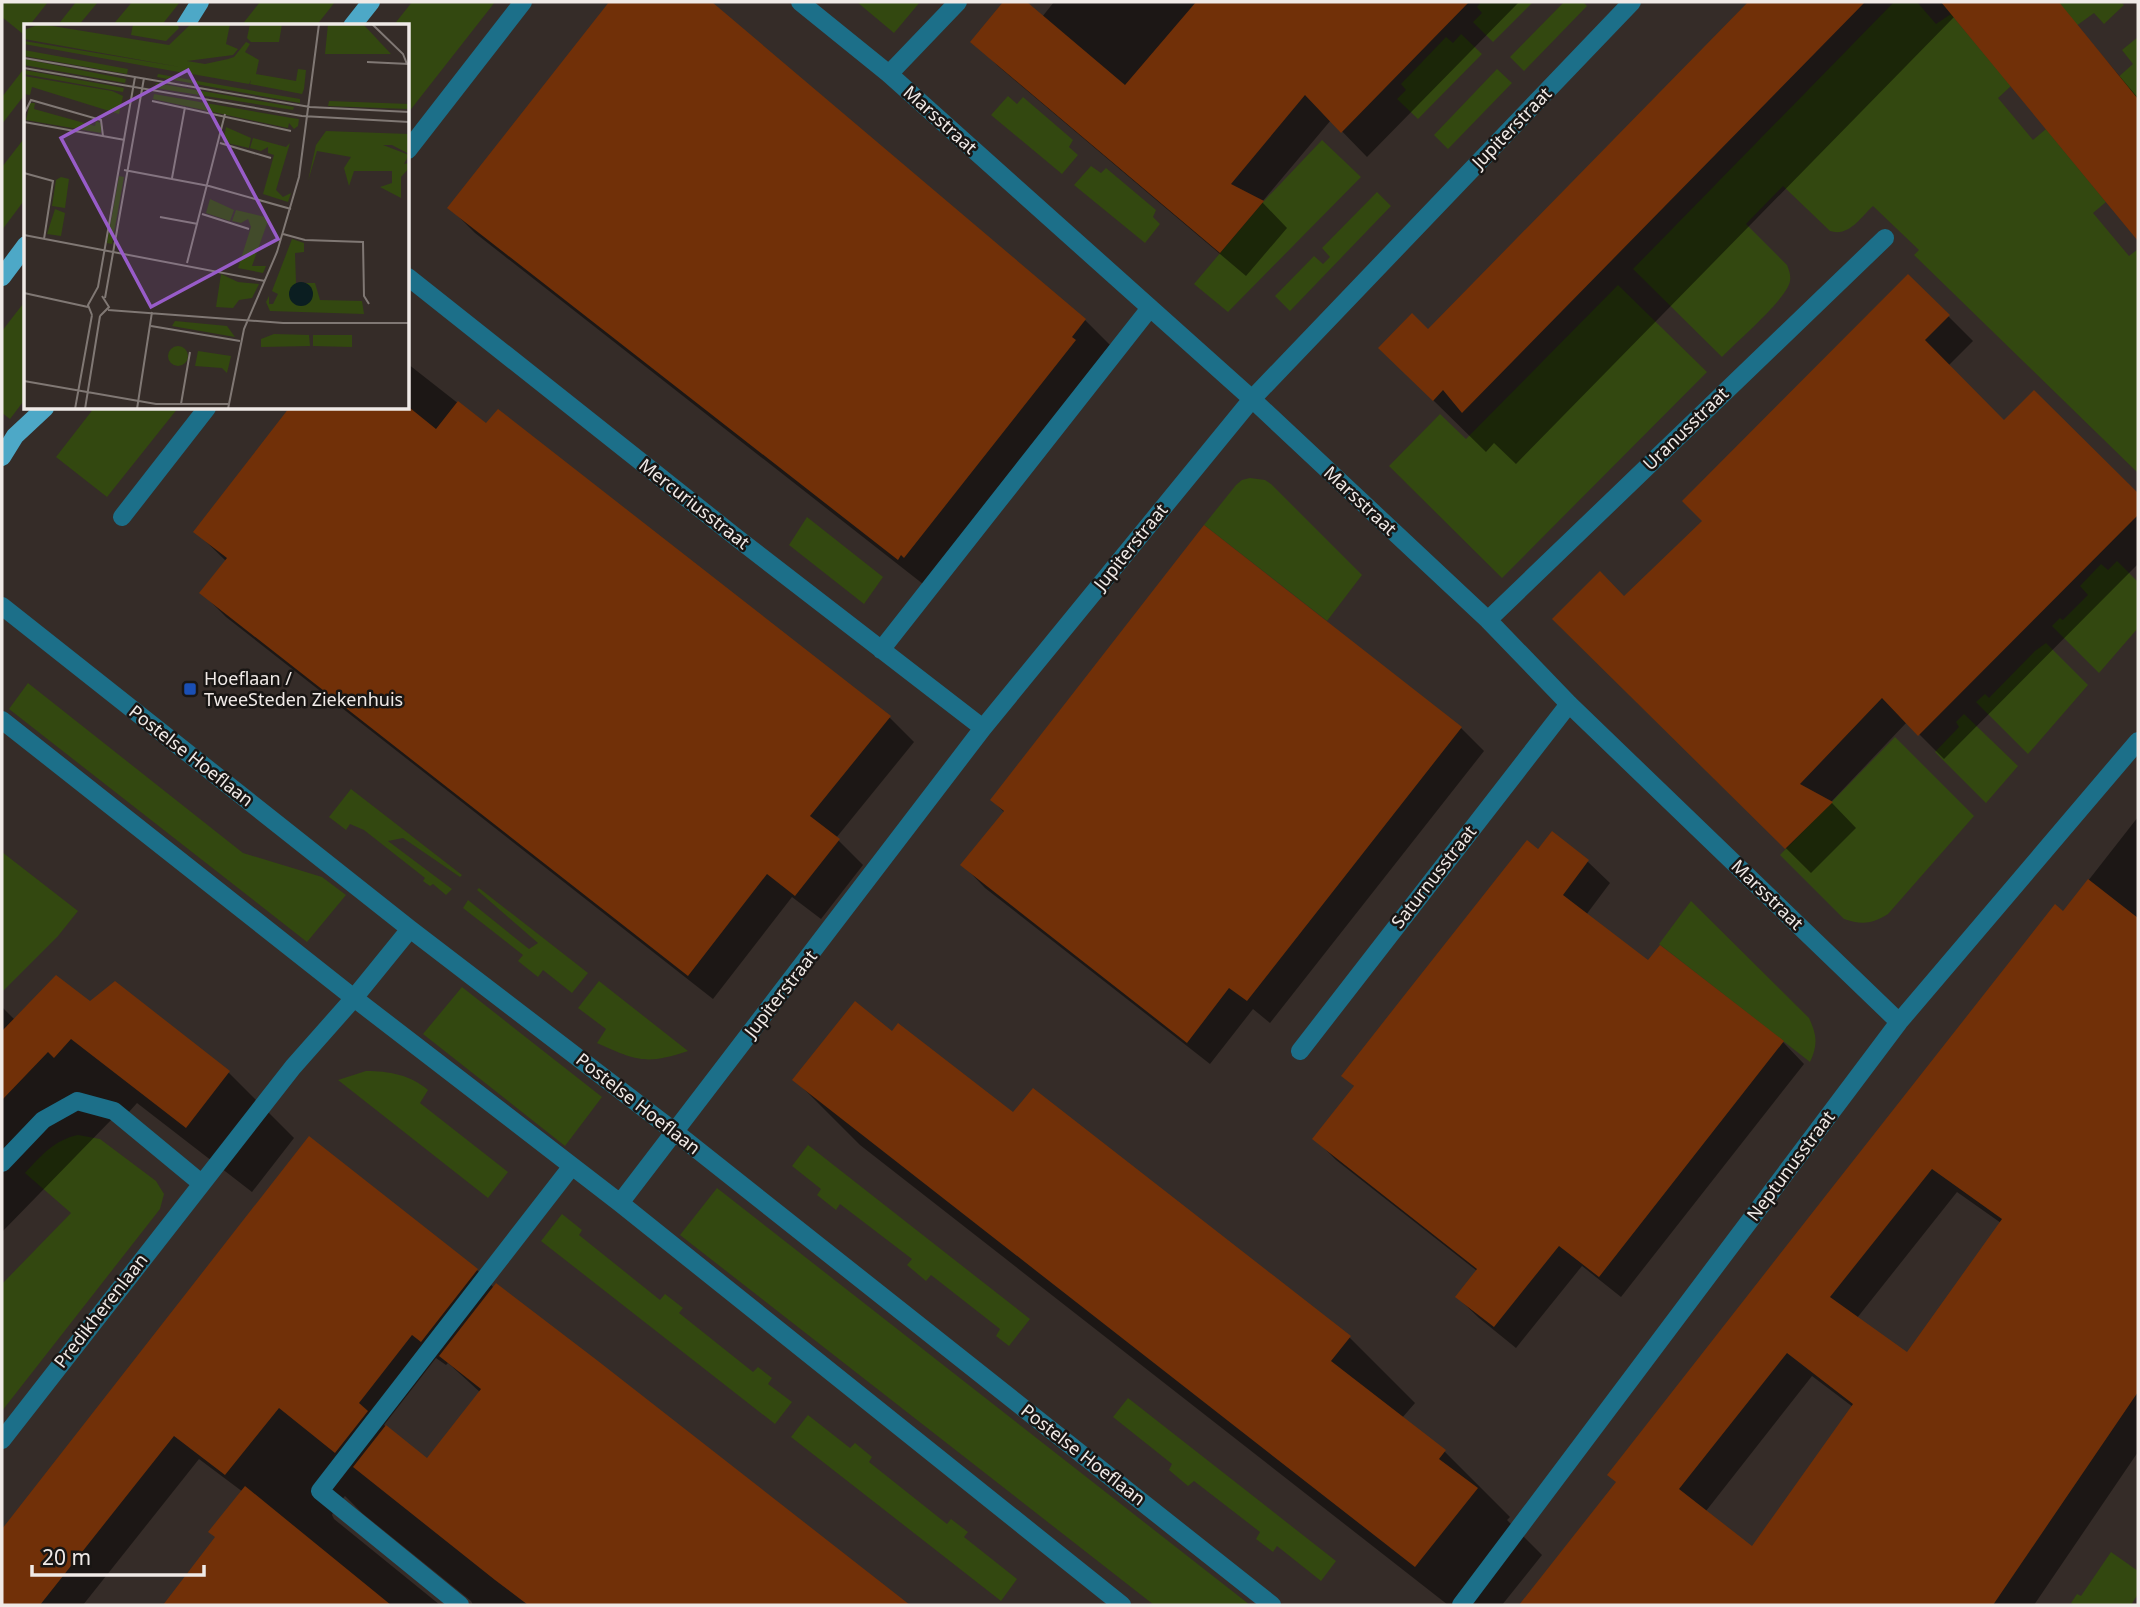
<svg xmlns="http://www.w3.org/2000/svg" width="2140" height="1607" viewBox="0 0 2140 1607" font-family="'Noto Sans',sans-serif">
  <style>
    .green { fill: #334810 }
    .shadow { fill: #0007; fill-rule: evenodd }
    .building { fill: #713008; fill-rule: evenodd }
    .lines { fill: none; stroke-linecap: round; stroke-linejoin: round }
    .minor { stroke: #1c6f89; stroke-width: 18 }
    .major { stroke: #4da8c7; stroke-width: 18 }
    .transit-dot { fill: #1a4fb4; stroke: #191614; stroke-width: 2.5 }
    .labels { text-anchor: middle; stroke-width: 5; stroke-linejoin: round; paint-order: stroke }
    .street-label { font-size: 18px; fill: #f0eae7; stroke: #191614 }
    .poi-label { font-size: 18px; fill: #f0eae7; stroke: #191614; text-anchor: start }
    .inset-road { fill: none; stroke: #807874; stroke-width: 2 }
    .view { fill: #985cc9; fill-opacity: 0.15; stroke: #985cc9; stroke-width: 3.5 }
    .inset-edge { fill: none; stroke: #f0eae7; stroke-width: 3.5 }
  </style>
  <rect width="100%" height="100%" fill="#352c28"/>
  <path class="green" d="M2,2H48L29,26H26L23,34L2,17Z
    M76,2H98L78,26H57Z
    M132,2H180L161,26H112Z
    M260,2H335L316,26H241Z
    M412,2H495L408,113V26H393Z
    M857,2H920L894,33Z
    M1481,2H1533L1493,42L1473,22L1482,13L1477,7Z
    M1564,2H1583L1587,6L1524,71L1510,57Z
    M1894,2H1917L1936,24L1951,14L2011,86L1998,98L2033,140L2046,129L2106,202L2093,213L2129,256L2138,249V473L1914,255L1919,250L1873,206C1860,218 1849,237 1830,231L1783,186L1746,224L1787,265C1789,270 1791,275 1790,281C1787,299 1736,342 1722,357L1633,269Z
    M2050,2H2121L2124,5L2104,24L2094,13L2072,29Z
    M1461,34L1482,54L1418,119L1397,99L1406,90L1401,84L1446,37L1453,43Z
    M2138,37V108L2115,80L2133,64L2122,50Z
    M26,66V93L2,124V97Z
    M1497,69L1512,83L1448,149L1434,135Z
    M1008,96L1017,104L1023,97L1073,140L1069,147L1078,155L1062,174L991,115Z
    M26,136V198L2,230V167Z
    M1322,140L1361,177L1228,312L1194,284L1264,201Z
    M1091,166L1101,173L1106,168L1156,210L1153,217L1160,224L1145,243L1074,185Z
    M1377,192L1391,206L1290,311L1275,296L1314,256L1323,264L1330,257L1322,248Z
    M1618,285L1707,372L1502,578L1389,466L1440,414L1466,439Z
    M26,300V398L10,419L2,413V331Z
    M94,408H178L107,497L56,457Z
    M1250,478L1265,480L1271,484L1362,575L1327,621L1204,525L1236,485L1242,480Z
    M807,517L883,577L864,604L789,545Z
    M2117,561L2138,582V628L2099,673L2052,626L2060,618L2063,620L2088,595L2080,586L2101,564L2108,570Z
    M2046,643L2088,685L2028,754L1976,702L1985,694L1989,698L2035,651Z
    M28,683L243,853L322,877L346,895L307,942L9,709Z
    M1964,714L2018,766L1986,803L1935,752L1959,727L1956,722Z
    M1895,737L1974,816L1888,914C1873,924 1861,925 1844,919L1780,855Z
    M351,789L462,875L460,877L403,838L388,841L452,889L446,895L433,884L430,886L423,881L425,878L364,830L350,824L346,830L329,817Z
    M2,852L78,911L58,936L2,992Z
    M479,888L588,973L572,993L543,970L538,977L518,961L523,955L463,908L468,900L529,949L538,943L477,890Z
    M1691,901L1809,1018C1817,1035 1818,1045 1810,1062L1659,944Z
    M599,981L688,1051C646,1065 637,1061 597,1043L606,1029L578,1008Z
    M462,987L602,1097L565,1146L423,1034Z
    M366,1071C389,1071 411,1075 428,1090L420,1103L508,1172L488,1198L338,1080Z
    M78,1135L100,1139L156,1181L164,1194L160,1209L2,1411V1284L71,1213L25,1173C41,1156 54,1140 78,1135Z
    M808,1145L1030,1319L1009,1346L996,1336L1000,1329L931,1275L926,1281L907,1265L912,1259L840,1204L836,1210L817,1195L821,1189L792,1166Z
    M717,1188L1250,1605H1154L680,1235Z
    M562,1214L582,1230L579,1235L660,1300L665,1294L683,1308L679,1313L753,1372L758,1367L772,1378L768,1384L792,1402L775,1424L541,1241Z
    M1128,1398L1336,1561L1321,1581L1277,1546L1273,1552L1256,1539L1260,1532L1194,1481L1188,1486L1169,1470L1172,1464L1113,1417Z
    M808,1415L850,1448L855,1443L872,1457L869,1462L947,1524L951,1519L968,1532L964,1537L1017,1579L1001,1601L791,1437Z
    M2111,1552L2138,1571V1594L2131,1605H2075L2071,1603L2077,1594L2081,1596Z"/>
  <path class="shadow" d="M611,2H710L1085,320L1110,345L923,584L475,233L450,208Z
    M1006,2H1024L1042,17L1054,2H1519L1367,157L1331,120L1262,202L1287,228L1246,276L998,66L973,41Z
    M1751,2H2057L2138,98V237L1955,16L1516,464L1494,443L1486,452L1433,400L1428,331Z
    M1908,276L1973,341L1948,366L2004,422L2034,393L2138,495V564L1944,759L1907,722L1831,802L1856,828L1811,873L1555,619L1624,598L1705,521Z
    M408,364L487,426L498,411L890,718L914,742L836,838L863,865L821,919L792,897L713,999L226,617L202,593L226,561L195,531L292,408H408Z
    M1461,728L1484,751L1270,1023L1253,1009L1210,1064L985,888L963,865L1005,813L992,800Z
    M2138,817V1452L2034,1605H1522ZM1957,1192L2001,1223L1907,1355L1857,1318ZM1812,1376L1853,1407L1752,1549L1706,1511Z
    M1552,833L1588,862L1610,883L1586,915L1649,963L1783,1042L1804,1064L1621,1297L1582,1266L1516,1348L1479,1318L1457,1297L1477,1271L1336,1160L1315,1139L1355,1087L1344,1076Z
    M115,983L229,1073L294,1138L252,1192L137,1103L120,1122L114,1117L2,1232V1007L15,1020L90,1004Z
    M892,1034L1349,1337L1415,1403L1402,1418L1445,1452L1510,1517L1507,1520L1542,1555L1502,1605H1448L860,1145L795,1080Z
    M310,1139L477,1270L494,1288L496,1285L906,1605H473L471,1601L362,1513L345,1496L335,1508L332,1515L334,1519L440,1605H165L217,1538L243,1492L199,1459L83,1605H2V1532ZM436,1358L446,1365L448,1363L481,1393L428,1460L384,1425Z"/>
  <path class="building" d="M609,2H712L1086,319L1072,337L1076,340L904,558L901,555L898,560L447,208Z
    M1003,2H1027L1125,85L1196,2H1469L1341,133L1305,95L1231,184L1264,201L1220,253L970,42Z
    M1748,2H1865L1462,413L1443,390L1433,401L1378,348L1412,313L1428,329Z
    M1941,2H2059L2138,99V241Z
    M1908,274L1950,315L1925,340L2004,420L2034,390L2138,493V515L1918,736L1882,698L1800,784L1833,802L1785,849L1552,619L1600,571L1624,596L1702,521L1682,501Z
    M458,401L486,423L498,409L891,716L810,816L840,839L795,896L767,874L688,976L199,593L227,558L193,532L289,408H410L436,429Z
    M1204,525L1462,727L1247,1001L1229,988L1187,1043L960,865L1004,811L990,800Z
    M1552,831L1589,860L1563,895L1648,960L1660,945L1784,1041L1599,1277L1559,1246L1494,1327L1455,1297L1477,1269L1312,1139L1354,1086L1341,1076L1403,997L1527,840L1538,849Z
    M2088,879L2138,918V1392L1993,1605H1519L1616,1482L1607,1475L1827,1194L2055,904L2063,911ZM1932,1169L2002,1219L1907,1352L1830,1297ZM1787,1353L1853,1404L1752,1546L1679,1489Z
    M56,975L90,1001L115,981L230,1071L186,1128L71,1039L54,1058L48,1052L2,1100V1031Z
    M855,1001L892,1031L898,1023L1013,1112L1033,1088L1351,1336L1331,1361L1446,1450L1439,1459L1478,1488L1415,1567L792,1080Z
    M309,1136L478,1269L421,1342L412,1335L359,1403L368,1411L335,1453L279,1408L225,1475L174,1436L40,1605H2V1529Z
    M496,1283L598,1361L910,1605H528L495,1580L353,1467L386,1425L427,1458L481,1389L439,1356Z
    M245,1486L391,1605H163L215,1537L208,1532Z"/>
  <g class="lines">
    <path class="minor" d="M800,2L889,74L1252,399L1488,620L1569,704L1899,1022
      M889,74L958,2
      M408,150L523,2
      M408,277L737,538L983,728
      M122,517L207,408
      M2,606L410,929L675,1132L1272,1605
      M1488,620L1885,238
      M881,650L1150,308
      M2,720L354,998L620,1203L1122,1605
      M1300,1051L1569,704
      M2,1163L43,1120L77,1101L114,1111L201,1183
      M620,1203L983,728L1252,399L1632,2
      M2,1440L293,1067L354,998L410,929
      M460,1605L320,1491L572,1166
      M1461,1605L1899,1022L2138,741"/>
    <path class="major" d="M185,26L200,2
      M352,26L371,2
      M2,277L26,245
      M2,457L15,436L45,408"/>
  </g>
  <rect class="transit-dot" x="183" y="682" width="14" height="14" rx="3.5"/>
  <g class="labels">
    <g class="street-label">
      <text transform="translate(940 120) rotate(42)" y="6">Marsstraat</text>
      <text transform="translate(1512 128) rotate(-46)" y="6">Jupiterstraat</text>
      <text transform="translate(1686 429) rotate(-44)" y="6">Uranusstraat</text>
      <text transform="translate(1360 501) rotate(43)" y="6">Marsstraat</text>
      <text transform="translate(694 504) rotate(38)" y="6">Mercuriusstraat</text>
      <text transform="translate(1131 547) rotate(-51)" y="6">Jupiterstraat</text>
      <text transform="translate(191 756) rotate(38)" y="6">Postelse Hoeflaan</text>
      <text transform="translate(1434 877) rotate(-52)" y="6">Saturnusstraat</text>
      <text transform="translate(1767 895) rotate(44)" y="6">Marsstraat</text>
      <text transform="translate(781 994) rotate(-52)" y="6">Jupiterstraat</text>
      <text transform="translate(638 1104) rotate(38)" y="6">Postelse Hoeflaan</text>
      <text transform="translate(1791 1166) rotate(-53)" y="6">Neptunusstraat</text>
      <text transform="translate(101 1311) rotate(-52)" y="6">Predikherenlaan</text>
      <text transform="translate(1083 1455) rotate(38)" y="6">Postelse Hoeflaan</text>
    </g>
    <g class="poi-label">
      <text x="204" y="685">Hoeflaan /<tspan x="204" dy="21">TweeSteden Ziekenhuis</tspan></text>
    </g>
  </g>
  <g transform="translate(24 24)">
    <rect width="385" height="385" fill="#352c28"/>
    <path d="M16,0L145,21L167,0H206L202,20L214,25L209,31L163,37L181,40L204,35L210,33L222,18L226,20L221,28L235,36L232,50L272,57L274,45L282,46L280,65L278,70L226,60L227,56L225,60L162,49L163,44L160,49L0,20V17L156,43L0,15V6ZM109,0H153L155,4L142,17L107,11ZM226,0H258L255,18H227L223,14ZM304,0H339L367,30H301ZM0,26L104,45L103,50L0,32ZM0,35L102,55L101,59L0,41ZM0,46L100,64L99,68L0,50ZM134,50L276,75V79L133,53ZM0,52L88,67L99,72L95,90L8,63L6,71L0,70ZM132,59L270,83L269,86L131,64ZM130,70L268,94L275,95L274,102L270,105L265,99L264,104L129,75ZM305,77L385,80V85L304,82ZM6,79H11L10,85L71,102L72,97L77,99V109L2,96ZM202,103L227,114L225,124L199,118ZM302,107L385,110V130L368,121H359L385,131L380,140L385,139V144L377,153V174L356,163L368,159V147H330L325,162L320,144L327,133L293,127L284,157L292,121ZM229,114L262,123L266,119L252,166L259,173L267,169L264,178L239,170L250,131L244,129V123L237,127L226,124ZM95,152L100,153L88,220L83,219ZM37,153L45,155L41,184L28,182L32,156ZM186,175L210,186L206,197L182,189ZM31,185L41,189L37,212L23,210ZM212,186L245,194L228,242H242L239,249L214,244L227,203L224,195L217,199L208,197ZM268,215L280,219V228L271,229L272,259H291L296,276L338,277L340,290L246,287L242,278L245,272V280H249L254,270L248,267ZM197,250L214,258L235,260L228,274L215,276L209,284L192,283ZM151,297L203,302L211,313L148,302ZM250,310L285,311L286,322L237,323V315ZM289,311H328V323L289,322ZM144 332a10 10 0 1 1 20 0a10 10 0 1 1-20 0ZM174,327L207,332L203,349L198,344L171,342Z" fill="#334810"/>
    <path d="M265 270a12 12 0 1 1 24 0a12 12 0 1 1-24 0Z" fill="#0b1e21"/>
    <path class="inset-road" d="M348,0L379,30L383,40M0,34L286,83L385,88M343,38L385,40M0,44L278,92L385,98M128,77L267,107M0,90L7,76L77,96L79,112M0,98L101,116M196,119L247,134M100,146L185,162L267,185M0,149L29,157L20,215M148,154L161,83M178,190L225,205M136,193L174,200M259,210L281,216L339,218L340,272L345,280M0,211L241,257M163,239L201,90M0,269L64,283M81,274L120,54M84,286L259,299H385M68,291L64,281L74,263L111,53M76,292L85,283L78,272M127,302L216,317M0,357L132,380H204M157,380L166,328M51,385L68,291M61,385L76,292M113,385L128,288M204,385L220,305L253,228L275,153L295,0"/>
    <path class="view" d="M164,46L254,215L127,283L37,114Z"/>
    <rect width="385" height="385" class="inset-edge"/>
  </g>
  <rect width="2140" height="1607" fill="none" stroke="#f0eae7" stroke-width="7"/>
  <path d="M32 1565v10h172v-10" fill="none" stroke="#f0eae7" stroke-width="3.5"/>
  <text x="42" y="1565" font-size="21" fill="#f0eae7" stroke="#191614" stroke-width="5" paint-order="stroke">20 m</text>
</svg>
